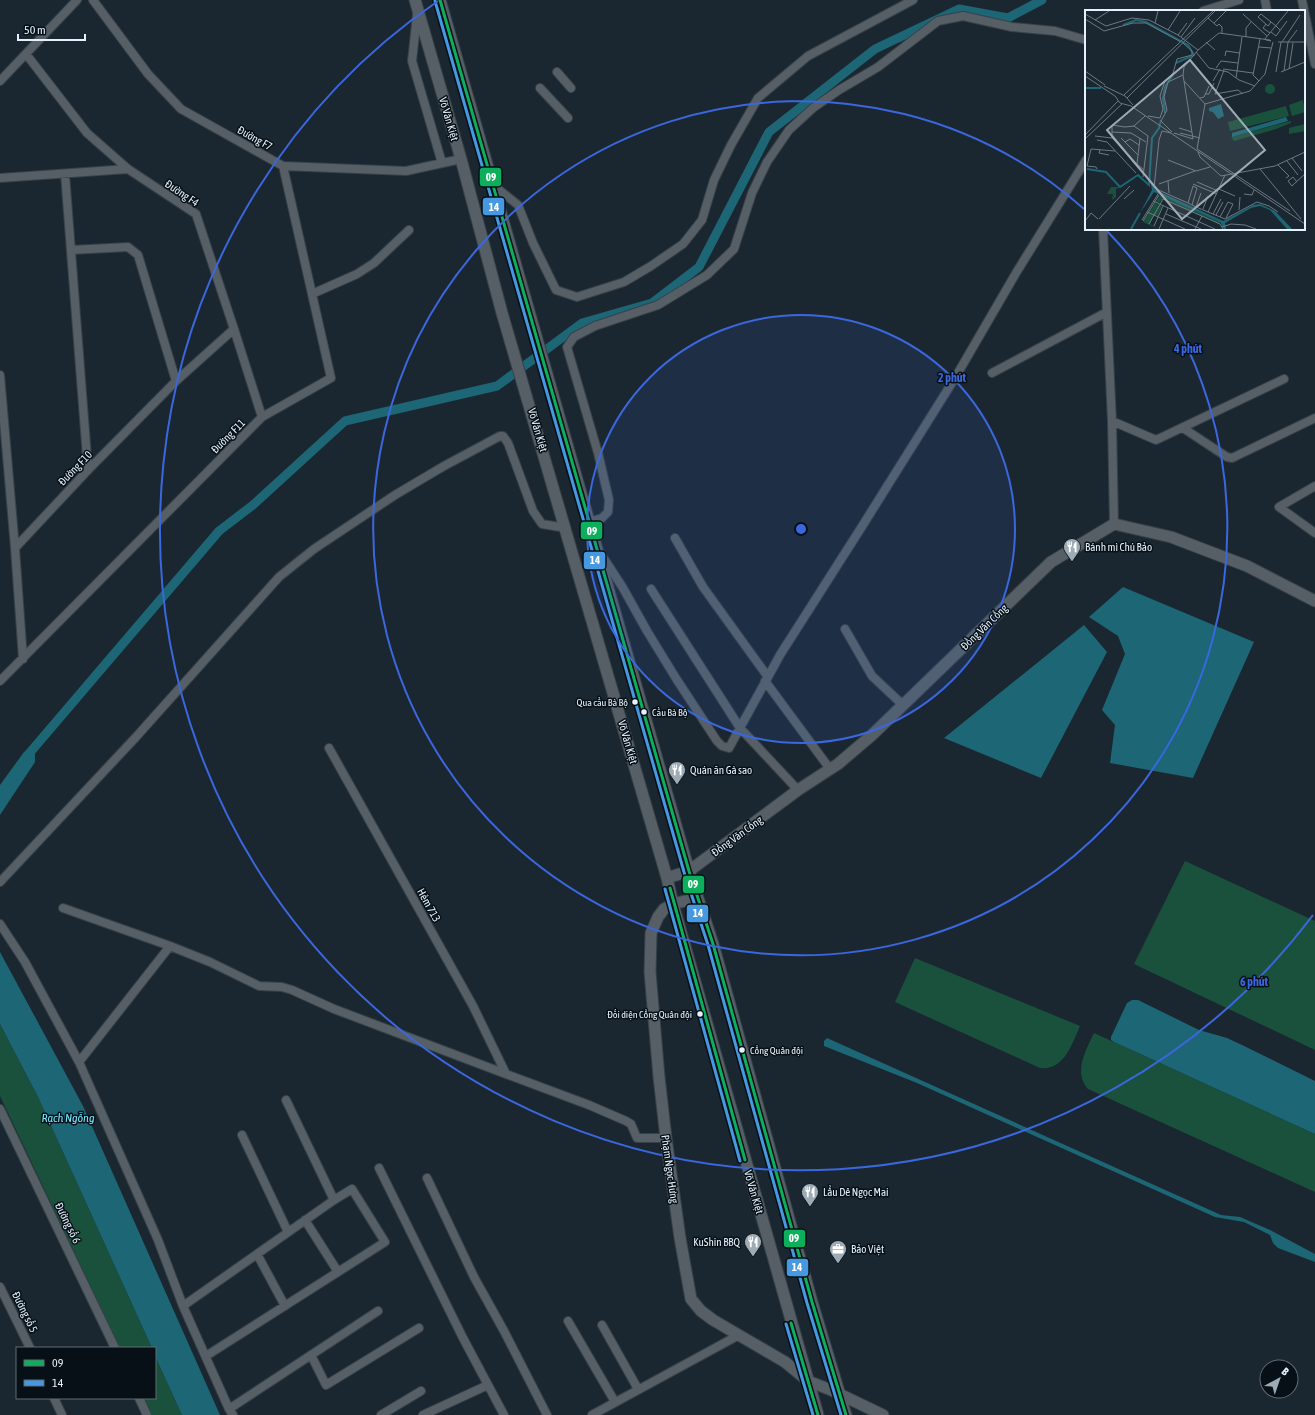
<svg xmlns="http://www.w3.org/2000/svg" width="1315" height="1415" viewBox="0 0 1315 1415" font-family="'Asap Condensed',sans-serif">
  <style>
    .green { fill: #1a513c }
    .water { fill: #1c6675 }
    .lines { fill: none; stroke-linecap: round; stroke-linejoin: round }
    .canal { stroke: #1c6675; stroke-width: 9 }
    .street-casing { stroke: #384149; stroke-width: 10 }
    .secondary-casing { stroke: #384149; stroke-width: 13 }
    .street { stroke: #565f66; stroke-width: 8 }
    .secondary { stroke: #565f66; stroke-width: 11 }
    .bus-1-casing { stroke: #071017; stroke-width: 6 }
    .bus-2-casing { stroke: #071017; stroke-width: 6 }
    .bus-1 { stroke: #0daf5c; stroke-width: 3 }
    .bus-2 { stroke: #4699e1; stroke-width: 3 }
    .ring { fill: none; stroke: #3b67de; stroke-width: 2 }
    .bus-dot { fill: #e5f2fd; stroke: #071017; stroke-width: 1.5 }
    .labels { text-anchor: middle; stroke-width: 3; stroke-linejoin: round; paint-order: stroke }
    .bus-label { font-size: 10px; fill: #e5f2fd; stroke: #071017; text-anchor: end }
    .street-label { font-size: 11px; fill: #e5f2fd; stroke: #071017 }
    .poi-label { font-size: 11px; fill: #e5f2fd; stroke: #071017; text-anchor: start }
    .water-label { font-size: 12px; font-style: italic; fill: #76e6ff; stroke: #071017 }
    .inset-river { fill: none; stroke: #1c6675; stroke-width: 2 }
    .inset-road { fill: none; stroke: #6c7882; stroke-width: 1 }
    .view { fill: #9eabb5; fill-opacity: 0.15; stroke: #9eabb5; stroke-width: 2 }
    .inset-edge { fill: none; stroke: #e5f2fd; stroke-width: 2 }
    .centre { fill: #3b67de; stroke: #071017; stroke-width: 2 }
    .ring-label { font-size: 12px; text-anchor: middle; font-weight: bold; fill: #3b67de; stroke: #071017; stroke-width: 3; stroke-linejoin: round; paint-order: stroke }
    .line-badge { stroke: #071017; stroke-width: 1.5 }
    .badge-label { font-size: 11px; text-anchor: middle; font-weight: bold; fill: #fff }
  </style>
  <rect width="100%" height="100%" fill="#1b2730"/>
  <path class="green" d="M1185,861L1315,921V1050L1134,964Z
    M915,958L1080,1026C1072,1044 1064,1071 1040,1068L895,1002Z
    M0,1024L38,1097L152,1348H120L0,1096Z
    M1094,1033L1315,1134V1192L1088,1089C1073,1072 1086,1050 1094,1033Z
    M155,1356L182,1415H152L144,1398H155Z"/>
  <path class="water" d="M1123,587L1254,642L1193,778L1110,763L1115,725L1102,710L1125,654L1118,636L1089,617Z
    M1084,625L1107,652L1041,778L944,738Z
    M35,748V762L0,815V785L24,752Z
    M0,952L83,1106L220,1415H182L155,1356V1348H152L38,1097L0,1024Z
    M1132,1000H1138L1199,1030L1227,1038L1242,1045L1315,1081V1134L1114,1042L1111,1040V1037L1127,1003Z
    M827,1038L1221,1215L1240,1217L1270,1230L1315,1254V1262L1278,1248L1273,1243L1270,1235L1244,1222L1215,1217L917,1083L824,1046V1041Z"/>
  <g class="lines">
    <path class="canal" d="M27,756L219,531L253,505L345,421L497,386L582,323L652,303L699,267L769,132L875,49L959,9L1008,18L1042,0"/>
    <defs>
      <path id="street" d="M93,0L148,74L181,109L283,166L406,171L461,159
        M1265,0L1267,11
        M1302,0L1315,64
        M1203,11L1239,0
        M417,15L412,61L442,163
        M26,54L87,133L128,169L196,214L234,329L262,417
        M557,72L571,88
        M0,81L77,0
        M540,88L568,118
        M65,174L88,470
        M0,178L128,169
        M493,185L518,205L533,243L556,290L577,297L624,282L651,266L683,244L702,220L714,180L731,145L758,98L808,56L913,0
        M1103,229L1112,421L1114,524
        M71,250L128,247L138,255L176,381
        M312,294L357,274L374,263L409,230
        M992,373L1107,312
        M0,375L15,548
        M1112,421L1156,440L1284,379
        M1183,428L1227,457L1232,458L1315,418
        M1315,486L1279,507L1315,533
        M589,522L602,518L608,512L609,500L598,453L567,347L574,337L595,326L658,305L707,275L734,249L752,193L767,162L789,130L813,108L839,90L878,67L938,21L963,16L1012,27L1055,31L1086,40
        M675,538L703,587L768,677
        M601,554L623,588L647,631L677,680L717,741L722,746L729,748L780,655L861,528L955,378L1016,273L1086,160
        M651,589L740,728L798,790
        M845,629L872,676L903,705
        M23,659L15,548L88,470L176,381L234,329
        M0,681L262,417L331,378L283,166
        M765,681L830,769
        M329,748L473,1006L506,1074L589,1105L626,1121L631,1124L637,1138H666
        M0,882L136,737L279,577L314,549L395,495L444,466L500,436H503L508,443L533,511L542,524L566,528
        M63,908L170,946L210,962L259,986L282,987L292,990L334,1009L506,1074
        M0,924L25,962L79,1062L158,1240L183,1306
        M79,1062L170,946
        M286,1100L334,1200
        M0,1109L115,1348
        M242,1135L288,1232
        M379,1168L463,1338L504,1415
        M427,1178L474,1277L504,1331L547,1415
        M305,1220L338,1272
        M257,1254L285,1306
        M0,1287L30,1348
        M568,1321L615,1402
        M602,1325L638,1389
        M311,1355L326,1385L419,1328
        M206,1356L385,1242L352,1189L334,1200L183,1306L229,1409
        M54,1398L62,1415
        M139,1398L147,1415
        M233,1415L229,1409L378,1311
        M381,1415L421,1391
        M423,1415L488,1385
        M592,1415L739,1335"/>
      <path id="secondary" d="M415,0L461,159L502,313L667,878L673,904L818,1415
        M440,0L689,871L713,944L812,1302L846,1415
        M667,878L689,871L798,790L838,764L872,735L1051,562L1114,524L1171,537L1247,566L1315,601
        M697,898L673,904L664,909L658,917L651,933L650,972L659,1077L666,1138L680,1238L691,1299L701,1311L713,1320L785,1362L808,1381L831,1390L883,1415"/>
    </defs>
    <use href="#street" class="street-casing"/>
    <use href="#secondary" class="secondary-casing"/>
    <use href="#street" class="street"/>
    <use href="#secondary" class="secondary"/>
    <defs>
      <path id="bus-1" d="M440,0L689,871L713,944L812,1302L846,1415
        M670,888L745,1160
        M791,1323L818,1415"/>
      <path id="bus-2" d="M435,1L684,872L708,945L807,1303L841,1415
        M665,889L740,1161
        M786,1324L813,1415"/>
    </defs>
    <use href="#bus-1" class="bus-1-casing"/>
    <use href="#bus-2" class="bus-2-casing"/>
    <use href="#bus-1" class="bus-1"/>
    <use href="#bus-2" class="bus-2"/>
  </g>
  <circle cx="801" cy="529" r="214" fill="#3b67de" fill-opacity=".12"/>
  <g class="ring">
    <circle cx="801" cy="529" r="214"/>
    <path d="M1106 230A427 427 0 1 1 1084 209"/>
    <path d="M1313 915A641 641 0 1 1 438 1"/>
  </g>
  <defs>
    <symbol id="restaurant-pin" viewBox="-11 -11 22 30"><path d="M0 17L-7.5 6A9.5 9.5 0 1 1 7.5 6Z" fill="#9eabb5" stroke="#071017"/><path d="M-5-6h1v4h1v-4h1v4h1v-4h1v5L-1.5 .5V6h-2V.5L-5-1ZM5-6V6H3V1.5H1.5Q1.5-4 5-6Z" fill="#fff"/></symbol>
    <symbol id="office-pin" viewBox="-11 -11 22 30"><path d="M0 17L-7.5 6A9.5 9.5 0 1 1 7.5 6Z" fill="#9eabb5" stroke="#071017"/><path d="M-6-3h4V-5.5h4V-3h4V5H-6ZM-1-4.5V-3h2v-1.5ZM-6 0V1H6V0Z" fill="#fff"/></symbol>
  </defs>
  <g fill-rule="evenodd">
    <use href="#restaurant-pin" x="1062" y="537" width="20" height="27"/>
    <use href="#restaurant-pin" x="667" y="760" width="20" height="27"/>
    <use href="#restaurant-pin" x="800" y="1182" width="20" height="27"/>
    <use href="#restaurant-pin" x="743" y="1232" width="20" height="27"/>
    <use href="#office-pin" x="828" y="1239" width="20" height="27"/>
  </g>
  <g class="bus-dot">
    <circle cx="635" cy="702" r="3.5"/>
    <circle cx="644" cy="712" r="3.5"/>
    <circle cx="700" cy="1014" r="3.5"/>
    <circle cx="742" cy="1050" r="3.5"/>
  </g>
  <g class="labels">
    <g class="bus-label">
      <text x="628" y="706">Qua cầu Bà Bộ</text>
      <text x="652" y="716" text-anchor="start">Cầu Bà Bộ</text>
      <text x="692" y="1018">Đối diện Cổng Quân đội</text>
      <text x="750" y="1054" text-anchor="start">Cổng Quân đội</text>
    </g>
    <g class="street-label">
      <text transform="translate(449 119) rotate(74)" y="4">Võ Văn Kiệt</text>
      <text transform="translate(255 138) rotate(29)" y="4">Đường F7</text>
      <text transform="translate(182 193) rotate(34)" y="4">Đường F4</text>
      <text transform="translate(538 430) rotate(74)" y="4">Võ Văn Kiệt</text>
      <text transform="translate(228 436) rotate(-45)" y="4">Đường F11</text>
      <text transform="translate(75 468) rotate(-46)" y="4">Đường F10</text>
      <text transform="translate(984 627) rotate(-44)" y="4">Đồng Văn Cống</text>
      <text transform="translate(628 742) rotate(74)" y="4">Võ Văn Kiệt</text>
      <text transform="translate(737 836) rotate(-36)" y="4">Đồng Văn Cống</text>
      <text transform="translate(429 905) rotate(61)" y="4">Hẻm 713</text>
      <text transform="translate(670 1169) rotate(82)" y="4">Phạm Ngọc Hưng</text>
      <text transform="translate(754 1192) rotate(74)" y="4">Võ Văn Kiệt</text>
      <text transform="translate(68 1223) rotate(64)" y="4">Đường số 6</text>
      <text transform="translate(25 1312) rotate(64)" y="4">Đường số 5</text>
    </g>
    <g class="poi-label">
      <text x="1085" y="551">Bánh mì Chú Bảo</text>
      <text x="690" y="774">Quán ăn Gà sao</text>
      <text x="823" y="1196">Lẩu Dê Ngọc Mai</text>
      <text x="740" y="1246" text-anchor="end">KuShin BBQ</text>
      <text x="851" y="1253">Bảo Việt</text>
    </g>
    <g class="water-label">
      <text x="68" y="1122">Rạch Ngỗng</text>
    </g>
  </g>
  <g transform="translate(1085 10)">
    <rect width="220" height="220" fill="#1b2730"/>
    <path d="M180 79a5 5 0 1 1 10 0a5 5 0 1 1-10 0ZM218,90L220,102L207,106L204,95ZM201,96L204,106L145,121L143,112ZM206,111V113L191,119L149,131L146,127ZM220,114V121L204,124V118ZM26,177H35L31,179V187L27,190L28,184H22ZM76,184L135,212L134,214L78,188L74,193L71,192ZM70,193L77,196L73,206L69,205L65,214L73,219L58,212Z" fill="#1a513c"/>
    <path d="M136,94L139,106L133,109L128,102L124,101V98ZM201,107L203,111L147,127V123ZM64,165L69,179L138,211L168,195L175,194L190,201L207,219H202L185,200L175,196L166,198L140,213L141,219H139L135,212L69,182L55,203L67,180Z" fill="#1c6675"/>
    <path class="inset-river" d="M38,15L51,10L61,12L103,35L109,45L91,53M0,78H16M80,103L78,88L80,77L89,63M2,159L21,162L35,177L53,165L64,175L67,128L74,118L76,110M46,219L55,203"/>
    <path class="inset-road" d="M0,4L21,16L47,8L64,10L93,25L113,40M158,4L182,26M123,8L132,16L134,14L137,17V24M0,9L19,21L48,13H61L96,32M10,10L24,1M186,12L183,16L173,7L176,4L191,16L195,20M70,13L73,1M129,13L141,1M181,14L178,18L185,23M83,20L95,1M186,22L191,26L202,11M93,25L102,13M96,27L110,8M161,27V18L166,12M179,30L203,1M121,32L130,40M193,32H220M197,32L215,5M174,37L186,38M111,42L124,58L143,62L154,70L170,76M140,46L141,41L155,43M131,58L136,51L153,53M138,59L168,63M204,59L208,33M139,60L130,84L153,80L158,84M0,61L20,75M199,61L203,32L212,20M191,62L196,32M196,62L220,52M98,65L99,71L120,94M0,66L30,86L35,93L46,96L220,214M151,68L157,27M128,71L135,59M174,71L168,65L175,29M19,76L40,86L48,95M120,84H124L129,73M39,85L128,1M42,88L130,1M115,88L119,87L124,76M63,106L75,108L78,99L75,86L80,71L88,63L92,49L107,45V41L98,33M49,116L63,126L58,167M94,118L107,122M27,122L46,123L61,132M87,122L76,111L82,100L79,87L83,72L98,65L99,57L113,40L134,23L185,30L186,31L181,30M86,123L77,121L74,130L69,178L103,193M89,123L108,129L99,71M95,123L115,128M0,125L33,91M10,126L27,128M36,128L53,145M55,128L52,154L59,160M0,129L37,94M12,130L22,132L51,163M40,132L45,129L54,135M112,139L120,94L165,81L180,64L188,32M112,139L205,201M15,140L14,143L24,145M113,142L115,147L136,166L190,156L220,142M207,148L217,161M83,150L111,161L125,157M202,151L213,165M52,154L27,128V115L40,117L49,116L60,106M193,155L204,166L201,168M12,159L11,157L2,156L6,139L30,141M175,159L216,209M83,171L84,183M112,172L133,181M212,172L208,167L203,171L207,176L210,173L220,164M74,174L110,161M108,174L132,184M134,179L150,186M116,183L111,197L140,209L172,192L184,196L193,202M159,184L167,185L169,180M39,189L49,180M68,191L130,219M107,195L112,178L108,176L103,193L111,197M118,199L123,186M154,200L155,187M62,202L100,219M123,202L140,165M81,204L116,219M128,204L136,189M131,205L138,192M135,207L143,192L148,194L141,208M14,209L45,176M57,210L73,184M0,211L6,203L13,209M58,211L74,185M64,214L78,189L135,214L138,219M69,216L78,196M137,217L146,214L160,215L171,219M74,219L83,198M110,219L117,206"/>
    <path class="view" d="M105,50L180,140L97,209L22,120Z"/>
    <rect width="220" height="220" class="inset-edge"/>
  </g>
  <circle cx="801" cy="529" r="6" class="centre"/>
  <g class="ring-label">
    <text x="1188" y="353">4 phút</text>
    <text x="952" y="382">2 phút</text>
    <text x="1254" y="986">6 phút</text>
  </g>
  <g class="line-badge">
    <rect x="479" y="167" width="23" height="20" rx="4" fill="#0daf5c"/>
    <rect x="482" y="197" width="23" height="19" rx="4" fill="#4699e1"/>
    <rect x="580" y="521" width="23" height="19" rx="4" fill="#0daf5c"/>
    <rect x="583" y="551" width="23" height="19" rx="4" fill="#4699e1"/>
    <rect x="682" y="875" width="23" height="19" rx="4" fill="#0daf5c"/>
    <rect x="686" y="904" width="23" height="19" rx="4" fill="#4699e1"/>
    <rect x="783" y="1229" width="23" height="19" rx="4" fill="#0daf5c"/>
    <rect x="786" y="1258" width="23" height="19" rx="4" fill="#4699e1"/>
  </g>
  <g class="badge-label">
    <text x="491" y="181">09</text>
    <text x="494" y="211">14</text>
    <text x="592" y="535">09</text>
    <text x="595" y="564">14</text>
    <text x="693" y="888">09</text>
    <text x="698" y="917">14</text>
    <text x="794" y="1242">09</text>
    <text x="797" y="1271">14</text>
  </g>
  <rect x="16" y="1347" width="140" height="52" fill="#071017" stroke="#606a73"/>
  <rect x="24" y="1360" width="20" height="6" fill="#0daf5c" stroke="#606a73"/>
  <text x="52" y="1367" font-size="12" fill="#e5f2fd">09</text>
  <rect x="24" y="1380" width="20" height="6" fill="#4699e1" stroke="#606a73"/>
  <text x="52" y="1387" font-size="12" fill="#e5f2fd">14</text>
  <g transform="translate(1279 1379) rotate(40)"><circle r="19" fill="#071017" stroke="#606a73"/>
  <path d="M0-3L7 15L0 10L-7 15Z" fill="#9eabb5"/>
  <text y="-6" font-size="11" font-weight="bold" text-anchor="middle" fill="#e5f2fd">B</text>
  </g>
  <path d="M18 34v6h67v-6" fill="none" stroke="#e5f2fd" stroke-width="2"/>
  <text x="24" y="34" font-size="12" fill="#e5f2fd" stroke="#071017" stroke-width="3" paint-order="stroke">50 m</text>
</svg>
